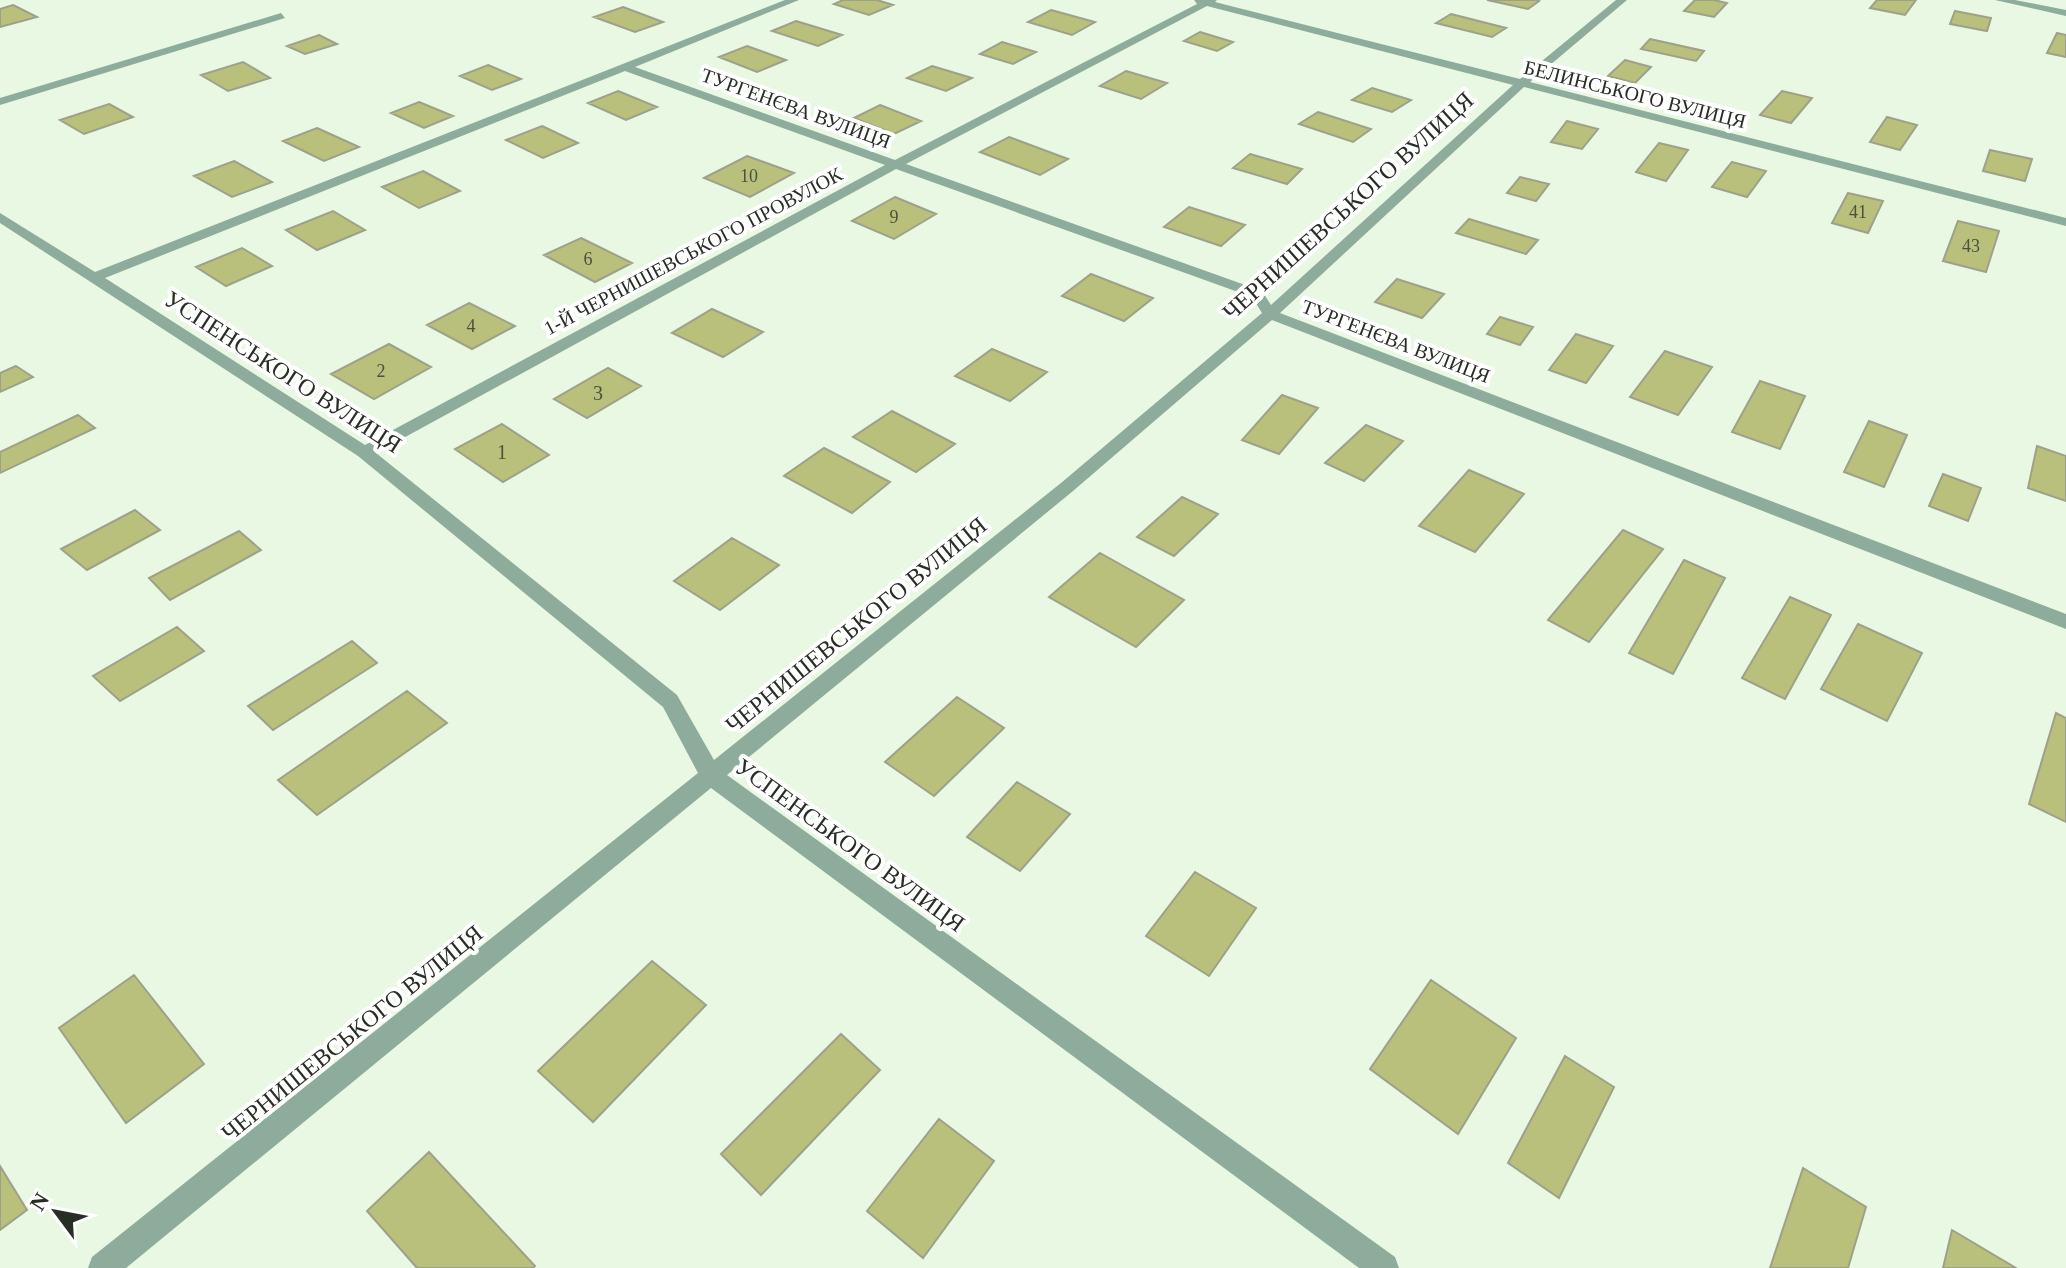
<svg xmlns="http://www.w3.org/2000/svg" width="2066" height="1268" viewBox="0 0 2066 1268" font-family="Georgia,serif">
  <style>
    .building { fill: #b8c07b; stroke: #9ea189; stroke-width: 2 }
    .lines { fill: none; stroke-linecap: round; stroke-linejoin: round }
    .minor { fill: #8eac9b; fill-rule: evenodd }
    .labels { text-anchor: middle; stroke-width: 8; stroke-linejoin: round; paint-order: stroke }
    .far-number-label { font-size: 18px; fill: #4c523b }
    .far-street-label { font-size: 20px; fill: #282e26; stroke: #fff }
    .number-label { font-size: 20px; fill: #4c523b }
    .street-label { font-size: 24px; fill: #282e26; stroke: #fff }
  </style>
  <rect width="100%" height="100%" fill="#e8f8e2"/>
  <path class="building" d="M843,0H877L893,5L869,15L834,4Z
    M1487,0H1536L1539,1L1528,9Z
    M1695,0H1714L1727,3L1714,17L1684,11Z
    M1877,0H1916L1905,15L1870,8Z
    M13,5L37,17L0,27V9Z
    M623,7L663,22L635,32L594,17Z
    M1051,10L1095,22L1072,35L1028,22Z
    M1955,11L1991,18L1987,31L1950,24Z
    M1451,14L1506,28L1492,37L1436,23Z
    M796,21L842,35L818,46L772,31Z
    M1200,32L1233,42L1217,51L1184,41Z
    M2057,33L2066,35V57L2047,53Z
    M319,35L337,44L305,54L287,46Z
    M1650,39L1704,51L1696,61L1641,49Z
    M1002,42L1036,52L1013,64L980,54Z
    M747,46L786,60L757,72L719,57Z
    M1625,60L1651,67L1635,83L1608,76Z
    M243,62L270,78L228,91L201,75Z
    M488,65L521,79L492,90L460,76Z
    M932,66L972,78L946,91L907,78Z
    M1126,71L1167,83L1141,99L1100,86Z
    M1372,88L1411,100L1392,112L1352,100Z
    M618,91L657,107L626,120L588,103Z
    M1782,91L1812,98L1791,123L1760,115Z
    M419,102L453,116L424,128L391,113Z
    M109,104L133,117L84,134L60,120Z
    M880,105L921,121L894,134L854,118Z
    M1318,112L1371,129L1353,142L1299,124Z
    M1887,117L1917,125L1900,150L1870,142Z
    M1567,121L1598,129L1582,149L1551,142Z
    M542,126L578,143L543,158L506,140Z
    M317,128L359,147L324,161L283,141Z
    M1009,137L1068,159L1040,175L980,152Z
    M1659,143L1688,150L1666,181L1636,172Z
    M1990,150L2032,159L2025,181L1983,171Z
    M1250,154L1302,169L1287,184L1233,168Z
    M747,156L794,173L750,197L704,178Z
    M234,161L272,182L232,197L194,176Z
    M1732,162L1766,171L1747,197L1712,187Z
    M423,171L460,191L419,208L382,187Z
    M1520,177L1549,184L1536,201L1507,193Z
    M1848,193L1883,201L1868,233L1832,223Z
    M895,197L936,214L894,239L852,221Z
    M1189,207L1245,225L1221,246L1164,227Z
    M333,211L365,230L317,250L286,230Z
    M1469,219L1538,240L1526,254L1456,233Z
    M1958,221L1999,231L1986,272L1943,261Z
    M581,238L632,263L595,282L544,255Z
    M242,248L272,266L226,286L196,267Z
    M1091,274L1153,298L1124,321L1062,296Z
    M1397,279L1444,294L1422,318L1375,302Z
    M469,303L515,326L472,349L427,325Z
    M712,309L763,332L723,357L672,333Z
    M1500,317L1533,327L1520,345L1487,334Z
    M1576,334L1613,346L1586,383L1549,370Z
    M389,344L431,367L374,399L331,374Z
    M992,349L1047,372L1010,401L955,376Z
    M1665,351L1712,367L1678,415L1630,397Z
    M16,366L33,377L0,392V373Z
    M608,368L641,386L587,418L554,399Z
    M1760,381L1805,396L1780,449L1732,432Z
    M1282,395L1318,408L1279,454L1242,440Z
    M892,411L955,444L916,472L853,437Z
    M78,415L95,428L0,473V452Z
    M1869,421L1907,435L1884,487L1844,472Z
    M502,424L549,455L503,482L455,449Z
    M1366,425L1403,441L1364,481L1325,463Z
    M2037,446L2066,456V501L2028,488Z
    M824,448L890,482L852,513L784,476Z
    M1469,470L1524,494L1475,552L1419,526Z
    M1943,474L1981,488L1968,521L1929,506Z
    M1182,497L1218,514L1174,556L1137,537Z
    M135,510L160,530L87,570L61,549Z
    M1623,530L1663,549L1589,642L1548,620Z
    M239,531L261,550L170,600L149,578Z
    M732,538L779,565L720,610L674,581Z
    M1100,553L1184,600L1136,647L1049,597Z
    M1684,560L1725,578L1673,674L1629,653Z
    M1790,597L1831,615L1785,699L1742,678Z
    M1858,624L1922,653L1887,721L1821,689Z
    M177,627L204,651L120,701L93,676Z
    M352,641L377,663L273,730L248,706Z
    M407,691L447,723L317,815L278,780Z
    M957,697L1004,728L934,796L885,762Z
    M2056,713L2066,718V822L2029,804Z
    M1017,782L1070,814L1020,871L967,837Z
    M1195,872L1256,908L1209,976L1146,936Z
    M652,961L706,1005L593,1122L538,1071Z
    M134,975L204,1064L126,1123L59,1028Z
    M1431,980L1516,1038L1458,1134L1370,1069Z
    M841,1034L880,1070L761,1195L721,1154Z
    M1565,1056L1614,1087L1559,1198L1508,1163Z
    M939,1119L994,1161L923,1258L867,1211Z
    M429,1152L535,1266L533,1268H417L367,1211Z
    M0,1166L27,1210L0,1230Z
    M1803,1168L1866,1207L1848,1268H1770Z
    M1952,1230L2016,1268H1943Z"/>
  <g class="lines">
    <path class="minor" d="M785,0H799L635,67L895,160L1197,4L1194,0H1217L1215,2L1520,79L1616,0H1627L1530,82L2066,218V226L1524,87L1280,313L2066,614V629L1272,320L1073,491L727,775L1395,1257L1399,1268H1359L711,788L126,1268H88L92,1257L698,773L663,707L358,456L0,223V213L95,272ZM1207,6L1513,85L1271,305L1262,291L906,164ZM625,71L885,165L365,445L105,278ZM896,169L1252,297L1262,313L1061,483L714,760L677,695L376,453Z
      M1995,0H2015L2066,10V16Z
      M281,13L285,18L0,105V98Z"/>
  </g>
  <g class="labels">
    <g class="far-number-label">
      <text x="749" y="182">10</text>
      <text x="1858" y="218">41</text>
      <text x="894" y="223">9</text>
      <text x="1971" y="252">43</text>
      <text x="588" y="265">6</text>
      <text x="471" y="332">4</text>
      <text x="381" y="377">2</text>
    </g>
    <g class="far-street-label">
      <text transform="translate(1635 94) rotate(14)" y="7">БЕЛИНСЬКОГО ВУЛИЦЯ</text>
      <text transform="translate(796 108) rotate(20)" y="7">ТУРГЕНЄВА ВУЛИЦЯ</text>
      <text transform="translate(693 251) rotate(-28)" y="7">1-Й ЧЕРНИШЕВСЬКОГО ПРОВУЛОК</text>
      <text transform="translate(1396 341) rotate(21)" y="7">ТУРГЕНЄВА ВУЛИЦЯ</text>
    </g>
    <g class="number-label">
      <text x="598" y="400">3</text>
      <text x="502" y="459">1</text>
    </g>
    <g class="street-label">
      <text transform="translate(1348 206) rotate(-42)" y="8">ЧЕРНИШЕВСЬКОГО ВУЛИЦЯ</text>
      <text transform="translate(283 372) rotate(33)" y="8">УСПЕНСЬКОГО ВУЛИЦЯ</text>
      <text transform="translate(856 625) rotate(-39)" y="8">ЧЕРНИШЕВСЬКОГО ВУЛИЦЯ</text>
      <text transform="translate(850 845) rotate(36)" y="8">УСПЕНСЬКОГО ВУЛИЦЯ</text>
      <text transform="translate(352 1033) rotate(-39)" y="8">ЧЕРНИШЕВСЬКОГО ВУЛИЦЯ</text>
    </g>
  </g>
  <g transform="translate(56 1212) rotate(302)" stroke="#ffffff" stroke-width="6" paint-order="stroke">
  <path d="M0-6L14 30L0 20L-14 30Z" fill="#282e26"/>
  <text y="-12" font-size="22" font-weight="bold" text-anchor="middle" fill="#282e26">N</text>
  </g>
</svg>
